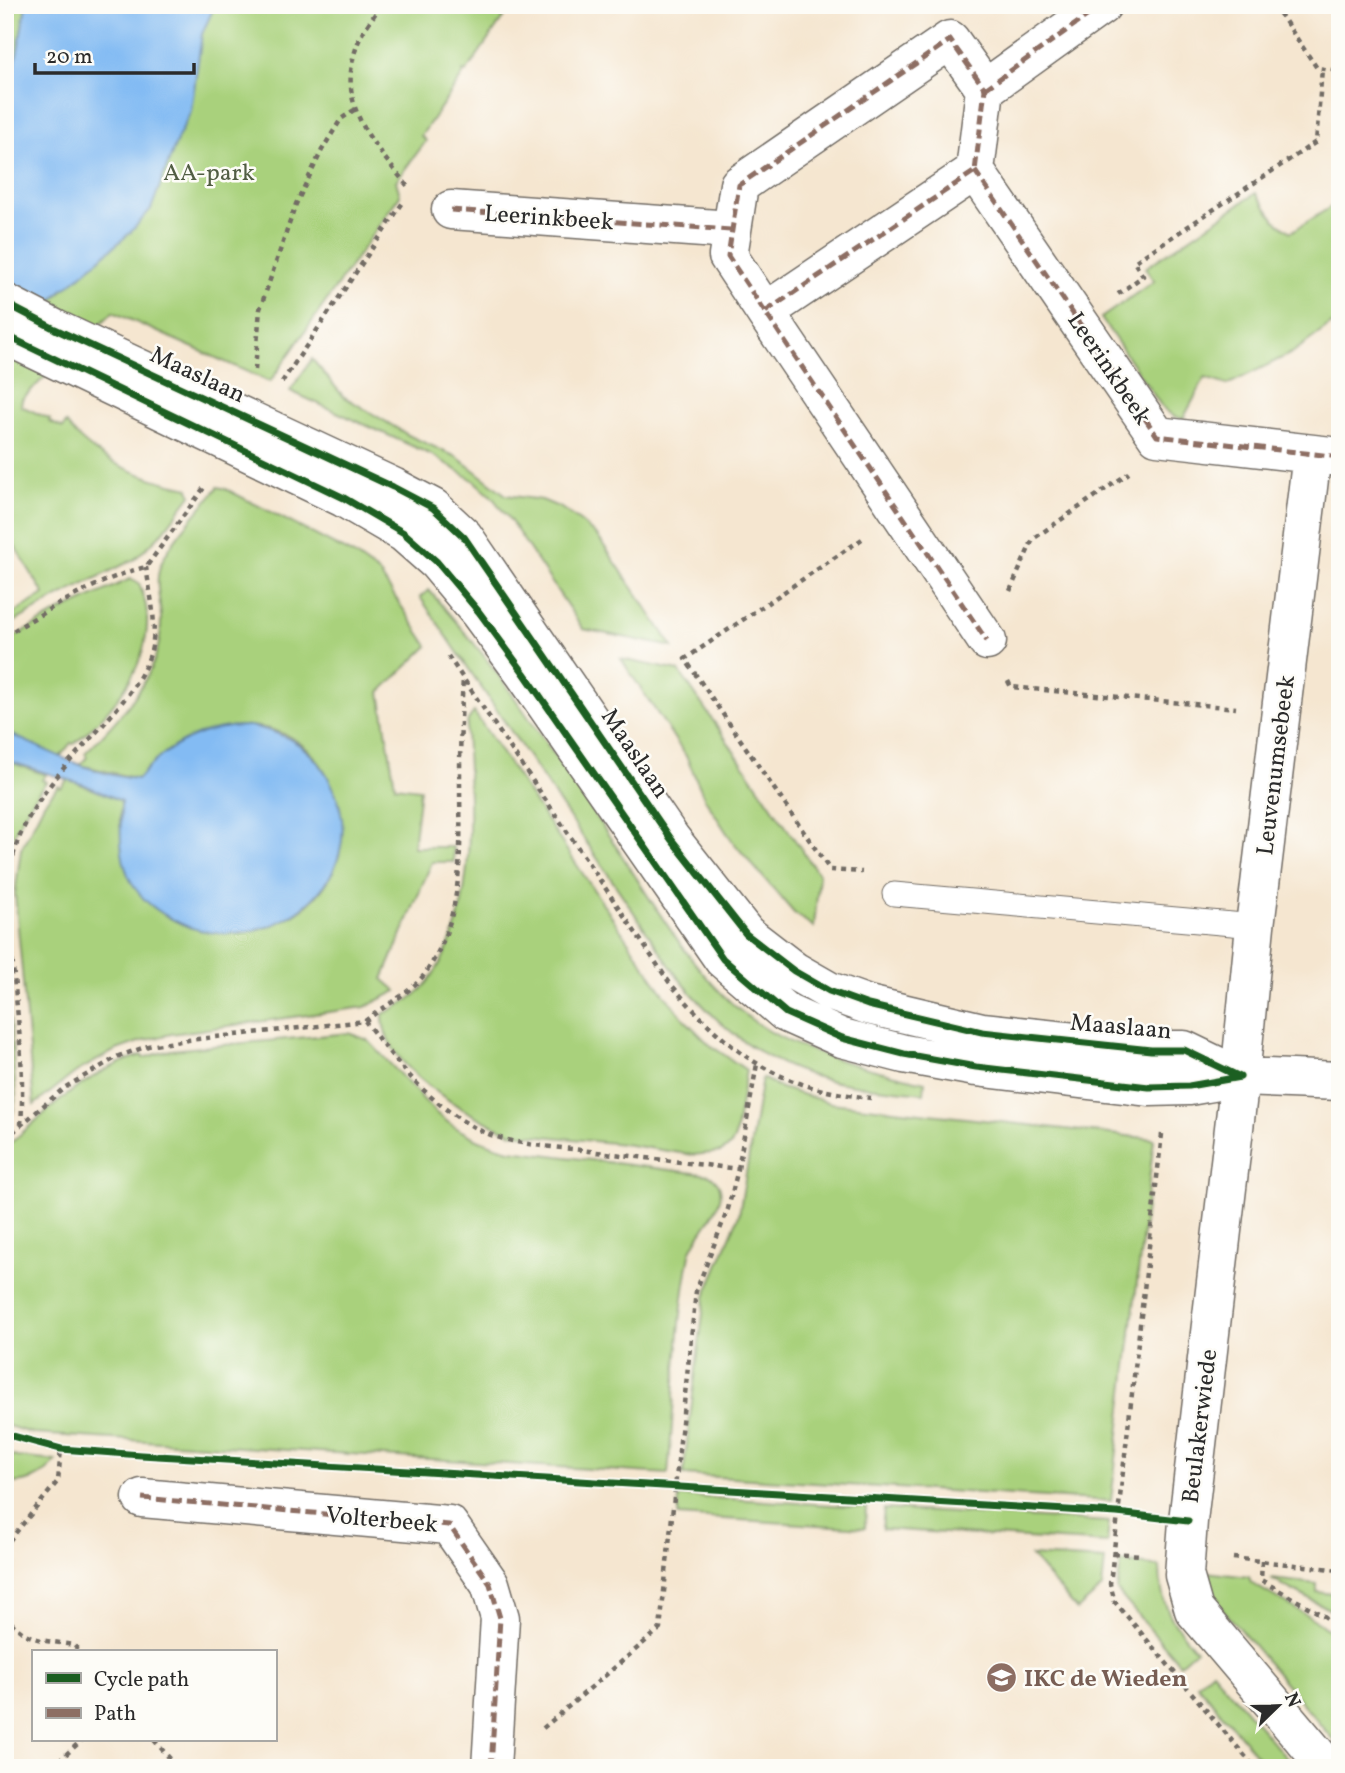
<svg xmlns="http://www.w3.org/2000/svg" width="1345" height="1773" viewBox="0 0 1345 1773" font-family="Vollkorn,serif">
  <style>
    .green { fill: #a9d17c; stroke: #6a7e54; stroke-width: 2 }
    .water { fill: #83bbf3; stroke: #57738f; stroke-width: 2 }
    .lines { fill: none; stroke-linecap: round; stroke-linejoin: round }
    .service-casing { stroke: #726c65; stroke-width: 25 }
    .minor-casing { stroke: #726c65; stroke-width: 41 }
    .tertiary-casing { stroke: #726c65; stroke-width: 41 }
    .path { stroke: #726c65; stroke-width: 4.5; stroke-dasharray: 5 5; stroke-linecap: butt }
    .service { stroke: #fff; stroke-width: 23 }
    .minor { stroke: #fff; stroke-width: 38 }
    .tertiary { stroke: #fff; stroke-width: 38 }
    .quiet { stroke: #8d6e63; stroke-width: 5; stroke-dasharray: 10 5; stroke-linecap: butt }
    .cycleway-casing { stroke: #fdfcf7; stroke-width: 11 }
    .cycleway { stroke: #1b5e20; stroke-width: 7 }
    .labels { text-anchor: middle; stroke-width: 5; stroke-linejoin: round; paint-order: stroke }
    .park-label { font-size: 24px; fill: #515d43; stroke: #fdfcf7 }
    .street-label { font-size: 24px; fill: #2b2b2b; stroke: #fdfcf7 }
    .education-label { font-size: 24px; font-weight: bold; fill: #785e54; stroke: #fdfcf7; text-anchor: start }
  </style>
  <rect width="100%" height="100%" fill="#fdfcf7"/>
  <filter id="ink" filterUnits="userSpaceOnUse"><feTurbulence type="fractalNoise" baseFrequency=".0143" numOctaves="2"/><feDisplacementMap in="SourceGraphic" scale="14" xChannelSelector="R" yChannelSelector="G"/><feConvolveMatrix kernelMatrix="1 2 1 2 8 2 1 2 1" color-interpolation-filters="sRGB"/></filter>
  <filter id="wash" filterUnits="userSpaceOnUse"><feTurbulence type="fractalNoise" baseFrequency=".00686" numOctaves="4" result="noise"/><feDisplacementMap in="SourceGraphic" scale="28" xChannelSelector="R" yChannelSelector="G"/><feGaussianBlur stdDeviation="1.57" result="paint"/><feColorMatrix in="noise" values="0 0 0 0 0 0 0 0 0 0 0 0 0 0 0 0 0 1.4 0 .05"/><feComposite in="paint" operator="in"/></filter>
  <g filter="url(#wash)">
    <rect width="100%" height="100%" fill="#f5e6d0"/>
    <path class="green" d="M5,5H512L466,72L463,71V75L421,136L426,141L396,181L400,195L270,382L113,312L22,399L21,406L50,419L49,422L63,428L66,423C93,460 146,480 189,488L191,495L163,532L135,559L64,594L5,627V619L44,594L11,540L5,543V347L63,290L5,264Z
      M1256,193L1275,220L1291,232L1340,201V321L1332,324L1292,353L1227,385L1205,378L1183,419L1173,416L1162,407L1101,318L1154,281L1145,268Z
      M312,359L343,396L410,436L457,457L506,495L542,500L561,508L581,522L598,537L673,647L583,629L510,520L492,497L473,480L432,455L290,391Z
      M218,487L226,489L354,555L379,573L428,646L380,692L395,786L420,789L413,847H453L454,862H432L383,979L397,991L365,1007L171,1034L139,1042L114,1051L76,1072L34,1105L15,894L21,849L44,803L58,786L61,788L68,779L122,801C121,808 120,816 120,822C121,834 131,880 137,889C144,902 156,909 168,917C240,961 352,911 341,820C338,799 331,778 318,761C271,701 179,726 138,779L80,765L87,757L85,753C120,718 161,676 161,623C162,603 153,584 161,564C172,538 200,510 218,487Z
      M130,579L139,583C142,593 147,604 147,615C150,667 111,712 74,744L71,743L59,758L5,732V642L57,613Z
      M429,590C448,613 469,636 487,660C531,718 570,779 611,839C652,900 695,980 755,1022C802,1055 870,1069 925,1082L924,1093C892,1089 859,1088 828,1080C763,1064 718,1027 677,976L420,597Z
      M621,659L679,671L819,875L814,927L794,913L732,841L705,799L686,756Z
      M474,712L661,990L685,1020L710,1045L746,1070L735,1137L731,1145L721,1152L693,1155L623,1144L513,1133C470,1118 380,1066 383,1014C400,1006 416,997 427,983C479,918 470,809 466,731L468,720Z
      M5,760L46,775L42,780L46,782C27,806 15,828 5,857Z
      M5,951L16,1097L13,1113L5,1129Z
      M349,1033L368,1040L436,1113C458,1132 482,1143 510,1150L710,1175C741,1196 695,1231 690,1254C676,1325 675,1402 668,1474L34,1434L5,1425V1148C47,1111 87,1071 142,1055L143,1058L171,1050Z
      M762,1078L781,1088L831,1103L1154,1139L1111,1501L683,1475L705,1297L739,1215Z
      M5,1453L17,1457L56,1461C43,1478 27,1484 5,1483Z
      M679,1496L866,1507L865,1528L678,1516Z
      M884,1509L1109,1522L1107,1543L882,1529Z
      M1031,1556L1105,1560L1102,1588L1077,1610Z
      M1121,1562L1160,1567C1160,1606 1171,1621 1196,1650L1180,1664L1117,1591Z
      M1206,1572L1249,1577L1251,1583L1315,1620L1340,1639V1748L1215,1600L1207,1581Z
      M1271,1579L1317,1584V1592L1340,1595V1615Z
      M1212,1671L1295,1768H1267L1197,1684Z"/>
    <path class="water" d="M26,5H215L202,34L191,111L178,138L151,209L131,232L66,288H64L5,347V120Z
      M250,726C288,733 315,749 332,785C379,884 260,968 172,919C153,909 136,895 128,875C118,851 121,826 121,801L85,785L5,760V732C49,750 90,775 138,779C167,744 204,725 250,726Z"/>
  </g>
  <g filter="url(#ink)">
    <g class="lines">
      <defs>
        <path id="service" d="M894,894L1255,926"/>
        <path id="minor" d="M985,89L1102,5
          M975,171L1157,436L1340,457
          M451,210L731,230
          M765,312L728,256L739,185L950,40L985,89L975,171L765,312L987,641
          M1312,454L1255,926L1240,1077L1340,1081
          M142,1498L449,1525L490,1584L500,1618L491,1768"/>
        <path id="tertiary" d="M5,303L55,329L393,487L433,508L464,537L671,839L746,934L794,971L829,991L868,1005L982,1032L1151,1050H1184L1240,1077
          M5,335L344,498L404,533L437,562L479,612L524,673L723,959L786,1013L842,1038L904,1054L976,1067L1149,1087L1189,1086L1240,1077
          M1240,1077L1188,1521L1184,1575L1194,1610L1328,1768"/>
      </defs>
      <use href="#service" class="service-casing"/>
      <use href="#minor" class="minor-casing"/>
      <use href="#tertiary" class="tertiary-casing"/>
      <path class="path" d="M381,5C374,16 365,27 360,38C332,103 372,142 410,189
        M1274,5L1317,68L1340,71
        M1118,294L1143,276L1134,262L1316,142L1322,69
        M255,370L260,309L296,204L322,150L341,119L354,110
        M282,382L404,201
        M862,539L685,659L830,870L862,872
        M1010,591L1033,539L1129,473
        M5,636C45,611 102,577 146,567L206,485
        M448,656L669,982C730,1054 775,1088 871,1098
        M1008,681L1011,687L1236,708
        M365,1021C384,1006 409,994 424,975C466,917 460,847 460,780C460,746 461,712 463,678
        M21,1125C25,1068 17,1012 12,956C9,924 4,892 12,861C24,807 66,765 102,726C121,704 143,679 151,651C158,623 150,594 146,567
        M1162,1134L1110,1584L1115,1602L1255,1768
        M5,1139L64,1088L119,1056L148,1046L188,1040L365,1021C395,1061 426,1100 470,1125C505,1146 550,1146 589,1151C639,1157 688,1163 738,1169L728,1209L696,1291L660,1629L542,1729
        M738,1169L757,1064
        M5,1550L9,1541L58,1481L61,1449
        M1113,1553L1140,1555
        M1233,1558L1340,1570
        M1262,1561L1261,1580L1324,1616L1340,1628
        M5,1614C23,1642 44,1640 74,1645L80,1652
        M154,1740L178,1768
        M51,1768L82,1740"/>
      <use href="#service" class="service"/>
      <use href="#minor" class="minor"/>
      <use href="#tertiary" class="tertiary"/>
      <path class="quiet" d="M985,89L1102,5
        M975,171L1157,436L1340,457
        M451,210L731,230
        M765,312L728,256L739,185L950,40L985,89L975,171L765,312L987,641
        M142,1498L449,1525L490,1584L500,1618L491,1768"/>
      <defs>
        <path id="cycleway" d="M5,303L55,329L393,487L433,508L464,537L671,839L746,934L794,971L829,991L868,1005L982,1032L1151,1050H1184L1240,1077
          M5,335L344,498L404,533L437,562L479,612L524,673L723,959L786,1013L842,1038L904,1054L976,1067L1149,1087L1189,1086L1240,1077
          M5,1434L61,1449L141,1455L1117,1513L1188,1521"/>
      </defs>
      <use href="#cycleway" class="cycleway-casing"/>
      <use href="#cycleway" class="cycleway"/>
    </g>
  </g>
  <defs>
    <symbol id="school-disc" viewBox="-11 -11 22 22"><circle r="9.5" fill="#8d6e63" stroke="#fdfcf7"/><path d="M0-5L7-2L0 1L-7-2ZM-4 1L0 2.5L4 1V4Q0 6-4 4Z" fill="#fff"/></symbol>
  </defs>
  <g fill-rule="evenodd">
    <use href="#school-disc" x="984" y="1660" width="35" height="35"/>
  </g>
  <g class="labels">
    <g class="park-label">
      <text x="209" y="180">AA-park</text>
    </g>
    <g class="street-label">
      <text transform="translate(549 217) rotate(4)" y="8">Leerinkbeek</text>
      <text transform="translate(1110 368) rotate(56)" y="8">Leerinkbeek</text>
      <text transform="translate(198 374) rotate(25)" y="8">Maaslaan</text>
      <text transform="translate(636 753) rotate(56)" y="8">Maaslaan</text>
      <text transform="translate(1275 765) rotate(-83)" y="8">Leuvenumsebeek</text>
      <text transform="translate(1121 1026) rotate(5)" y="8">Maaslaan</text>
      <text transform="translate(1199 1426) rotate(-83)" y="8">Beulakerwiede</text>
      <text transform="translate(382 1519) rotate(5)" y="8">Volterbeek</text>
    </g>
    <g class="education-label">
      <text x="1024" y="1686">IKC de Wieden</text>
    </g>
  </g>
  <rect width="1345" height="1773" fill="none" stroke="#fdfcf7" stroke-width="28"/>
  <rect x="32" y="1650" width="245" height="91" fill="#fdfcf7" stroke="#a9a8a5" stroke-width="2"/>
  <rect x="46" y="1673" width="35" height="10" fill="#1b5e20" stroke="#a9a8a5" stroke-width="2"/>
  <text x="94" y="1686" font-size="21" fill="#2b2b2b">Cycle path</text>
  <rect x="46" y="1708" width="35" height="10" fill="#8d6e63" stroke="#a9a8a5" stroke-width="2"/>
  <text x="94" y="1720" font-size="21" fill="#2b2b2b">Path</text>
  <g transform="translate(1278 1706) rotate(67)" stroke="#fdfcf7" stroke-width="5" paint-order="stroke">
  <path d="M0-5L12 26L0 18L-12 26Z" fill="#2b2b2b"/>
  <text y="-10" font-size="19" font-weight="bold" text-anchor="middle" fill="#2b2b2b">N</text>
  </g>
  <path d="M35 63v10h159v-10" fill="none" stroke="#2b2b2b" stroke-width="3.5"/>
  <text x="46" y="63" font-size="21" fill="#2b2b2b" stroke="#fdfcf7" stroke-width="5" paint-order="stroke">20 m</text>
</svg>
